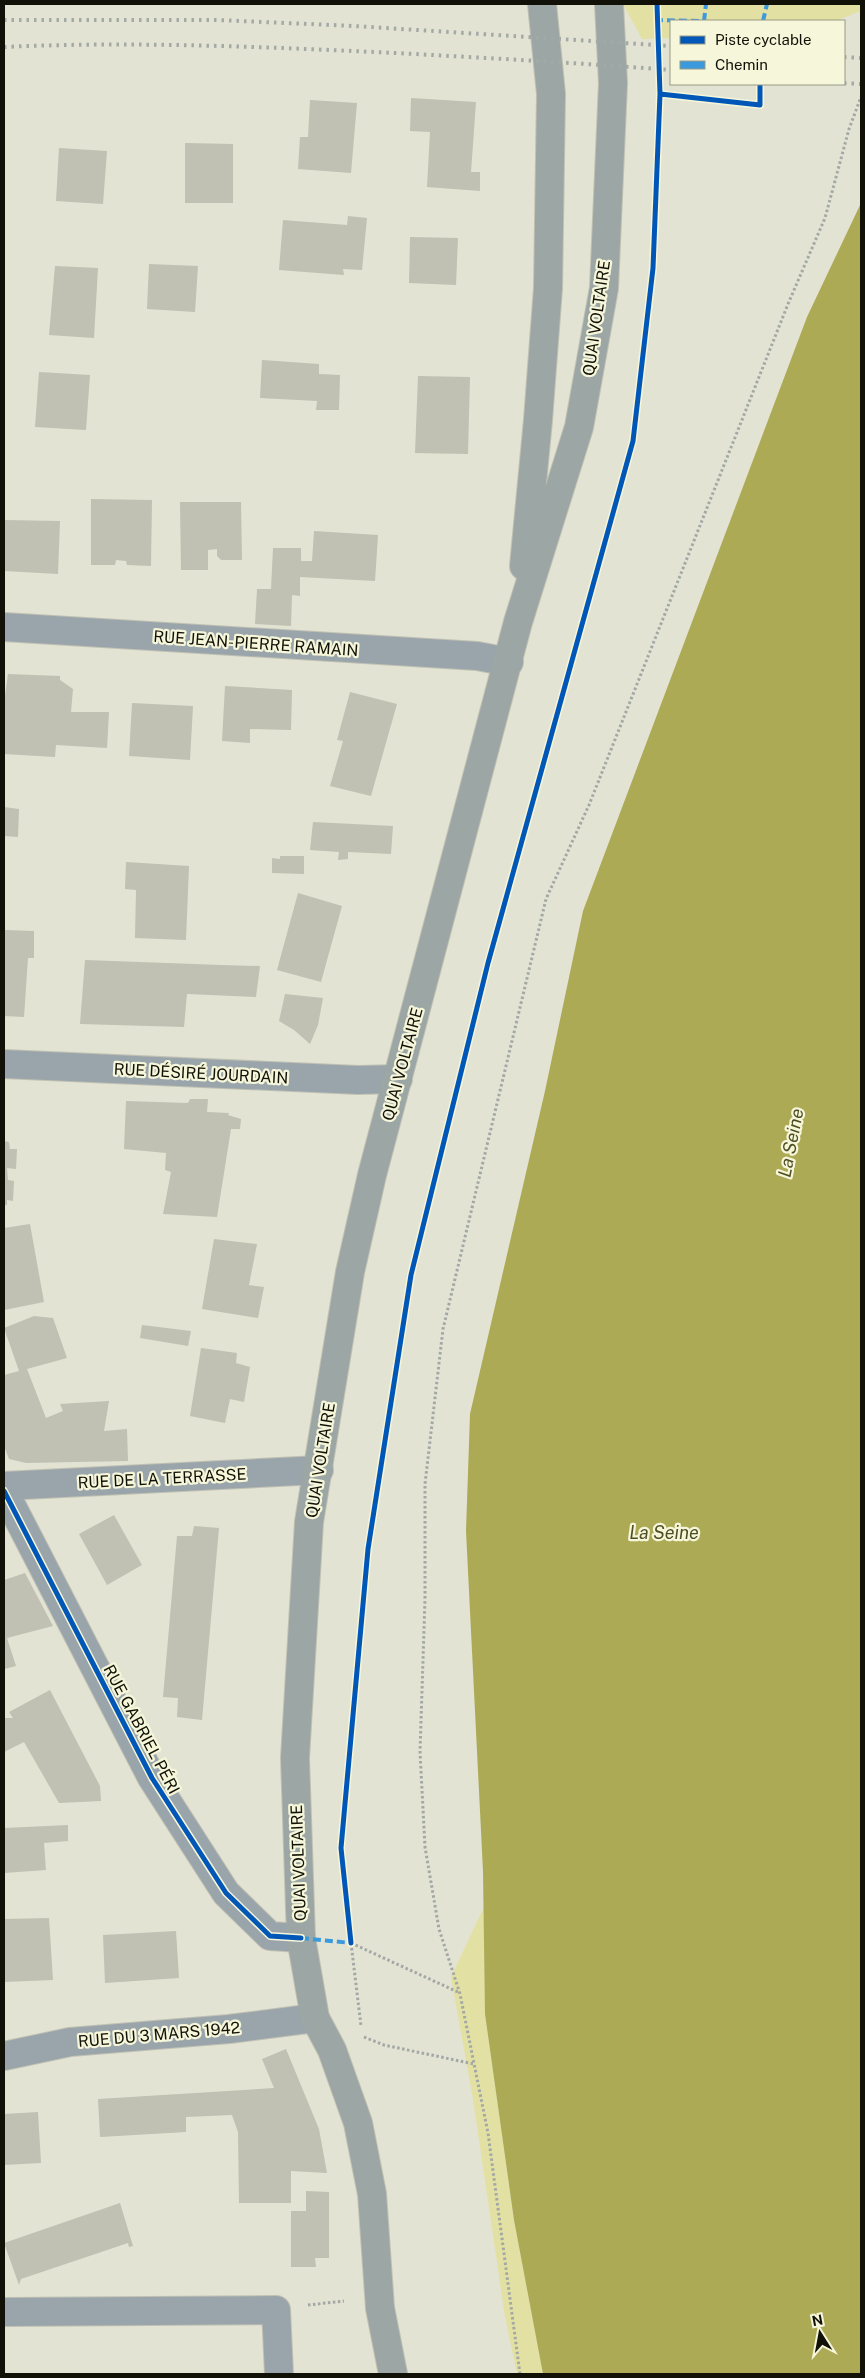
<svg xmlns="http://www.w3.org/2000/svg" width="865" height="2378" viewBox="0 0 865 2378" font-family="'Public Sans',sans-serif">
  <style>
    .green { fill: #e2e0a3 }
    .water { fill: #acaa55 }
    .building { fill: #c0c0b3 }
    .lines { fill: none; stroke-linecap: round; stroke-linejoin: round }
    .minor-casing { stroke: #c0c0b4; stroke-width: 30 }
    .major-casing { stroke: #c0c0b4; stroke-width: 30 }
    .path { stroke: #a2a8a5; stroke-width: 3; stroke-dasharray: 2.5 2.5; stroke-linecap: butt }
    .minor { stroke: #99a5aa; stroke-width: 28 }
    .major { stroke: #9ba6a5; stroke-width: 28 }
    .rail { stroke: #a3a9a5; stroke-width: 4; stroke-dasharray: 2.5 5; stroke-linecap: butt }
    .quiet { stroke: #3a9add; stroke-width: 4; stroke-dasharray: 8 4; stroke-linecap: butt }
    .cycleway-casing { stroke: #f6f6da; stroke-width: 8 }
    .cycleway { stroke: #0057b8; stroke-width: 5 }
    .labels { text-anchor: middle; stroke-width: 4.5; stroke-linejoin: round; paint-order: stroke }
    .street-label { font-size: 16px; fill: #111107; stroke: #f6f6da }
    .water-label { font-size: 18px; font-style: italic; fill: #4f4e22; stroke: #f6f6da }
  </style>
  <rect width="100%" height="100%" fill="#e3e3d3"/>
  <path class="green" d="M623,4H861V11L835,21H671V38L642,39Z
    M484,1907L485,2014L514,2220L543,2374H517L505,2317L473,2099L451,1977Z"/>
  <path class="water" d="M861,203V2374H543L514,2220L485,2014L483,1871L466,1531L470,1414L545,1091L583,911L807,317Z"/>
  <path class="building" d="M411,98L476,102L471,172H480V191L427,187L430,132L410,131Z
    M310,100L357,103L351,173L298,169L300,137H308Z
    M185,143L233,144V203H185Z
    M59,148L107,151L103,204L56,201Z
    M348,216L367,218L362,270L343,269L344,275L279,270L283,220L347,225Z
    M410,237L458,238L456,285L409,283Z
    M149,264L198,266L195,312L147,309Z
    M55,266L98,268L94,338L49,335Z
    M262,360L319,364V374L340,375L339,410H316L317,401L260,398Z
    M39,372L90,375L86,430L35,427Z
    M418,376L470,377L468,454L415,453Z
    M91,499L152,500L151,566L127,565L126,561L116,560L115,565H91Z
    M180,502H241L242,560H221L217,556V549L208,550V570H181Z
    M4,520L60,521L58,574L4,571Z
    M314,531L378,535L375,581L300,577V596L292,595L291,626L255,624L257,589H271L273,548H301V561H312Z
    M8,674L60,676V680L73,689L71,712H109L107,748L56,745L55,757L4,754V696H5Z
    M225,686L292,690L291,730L250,729V743L222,741Z
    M350,692L397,704L371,796L330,786L343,741L337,740Z
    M132,703L193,706L190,760L129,756Z
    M4,807L19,809L18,837L4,836Z
    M313,822L393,826L391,854L348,852V859L338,860L339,852L310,850Z
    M280,856H304V874L272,873V858L280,859Z
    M126,862L189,866L186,940L135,938L136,890L125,889Z
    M298,893L342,906L321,982L277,970Z
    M4,930L34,931V958H28L24,1017L4,1016Z
    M85,960L221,965L260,966L256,997L187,994L184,1027L80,1024Z
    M285,994L323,998L318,1025L310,1044L294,1030L279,1021Z
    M190,1099H208L207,1112L229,1113L228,1115L241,1119L240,1129H231L217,1217L163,1214L171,1172L165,1170L166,1153L124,1149L126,1101L188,1103Z
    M4,1141L9,1142L10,1149H17L16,1169L7,1168L8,1180L14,1181L13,1201L7,1200V1205H4Z
    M30,1224L44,1302L4,1310V1228Z
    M214,1239L257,1244L249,1285L264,1287L258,1318L202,1309Z
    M34,1316L53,1318L67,1358L27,1369L46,1418L63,1411L60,1404L109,1401L104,1431L127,1429L128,1461L26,1463L9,1459L4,1446V1375L19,1371L4,1328Z
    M142,1325L191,1331L188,1346L140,1338Z
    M201,1348L237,1353L236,1363L250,1367L244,1402L230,1399L225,1423L190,1416Z
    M114,1515L142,1565L107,1585L79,1534Z
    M194,1526L219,1528L202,1720L177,1717L178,1698L163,1697L177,1536H192Z
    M25,1573L53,1626L7,1638L16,1666L4,1669V1580Z
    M50,1690L100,1786L101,1801L59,1803L24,1742L4,1752V1718H13L9,1712Z
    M68,1825V1841L44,1843L46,1870L4,1873V1828Z
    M49,1918L53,1980L4,1982V1919Z
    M176,1931L179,1978L105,1983L103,1935Z
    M286,2049L319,2129L327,2173L291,2171V2203H239L238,2132L232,2115L186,2117V2132L100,2137L98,2099L274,2088L262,2059Z
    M38,2112L41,2163L4,2165V2114Z
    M306,2191L329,2192V2258H315L316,2267H291V2211H306Z
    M120,2203L133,2246L129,2247L128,2243L21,2279L19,2285L4,2243Z"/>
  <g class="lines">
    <defs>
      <path id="minor" d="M4,627L477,656L509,662
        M4,1064L358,1080L398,1079
        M4,1486L319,1470
        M4,1491L152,1778L226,1893L270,1936L301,1938
        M4,2056L70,2042L229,2029L315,2018
        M4,2312L276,2310L279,2374"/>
      <path id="major" d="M524,566L538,420L548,288L551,94L542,4
        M393,2374L380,2308L372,2194L358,2123L332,2050L315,2018L301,1938L295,1758L309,1522L350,1272L372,1175L518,622L579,427L604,288L613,83L609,4"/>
    </defs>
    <use href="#minor" class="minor-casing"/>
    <use href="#major" class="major-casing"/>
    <path class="path" d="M351,1943L460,1993
      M351,1943L361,2026
      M364,2037L384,2045L474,2064
      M308,2305L344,2301
      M520,2374L488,2133L460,1994L439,1929L425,1847L420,1752L425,1599V1484L443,1329L546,899L589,805L788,304L825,218L849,129L861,97"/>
    <use href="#minor" class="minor"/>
    <use href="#major" class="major"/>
    <path class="rail" d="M4,20H218L354,26L671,46
      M4,47C135,41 266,47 396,53C488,58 580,63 671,70
      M844,57L861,58
      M844,83L861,84"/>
    <path class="quiet" d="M704,21L706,4
      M763,21L767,4
      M657,22V20L704,21
      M301,1938L351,1943V1939"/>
    <defs>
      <path id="cycleway" d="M660,94L760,105V84
        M4,1491L152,1778L226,1893L270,1936L301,1938
        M351,1943L341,1848L368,1549L411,1275L488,963L633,441L653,268L660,94L657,4"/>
    </defs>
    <use href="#cycleway" class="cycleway-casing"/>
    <use href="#cycleway" class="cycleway"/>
  </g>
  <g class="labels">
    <g class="street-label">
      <text transform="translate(596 318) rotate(-82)" y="6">QUAI VOLTAIRE</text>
      <text transform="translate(256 643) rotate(4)" y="6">RUE JEAN-PIERRE RAMAIN</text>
      <text transform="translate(402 1064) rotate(-75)" y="6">QUAI VOLTAIRE</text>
      <text transform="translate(201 1073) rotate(3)" y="6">RUE DÉSIRÉ JOURDAIN</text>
      <text transform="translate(320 1460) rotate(-81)" y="6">QUAI VOLTAIRE</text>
      <text transform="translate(162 1478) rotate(-3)" y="6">RUE DE LA TERRASSE</text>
      <text transform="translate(142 1729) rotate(62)" y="6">RUE GABRIEL PÉRI</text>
      <text transform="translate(298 1863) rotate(-92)" y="6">QUAI VOLTAIRE</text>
      <text transform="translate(159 2034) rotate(-5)" y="6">RUE DU 3 MARS 1942</text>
    </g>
    <g class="water-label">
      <text transform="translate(791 1143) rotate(-79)" y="6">La Seine</text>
      <text x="664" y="1539">La Seine</text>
    </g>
  </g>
  <rect width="865" height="2378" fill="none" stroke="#111107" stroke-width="10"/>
  <rect x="670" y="20" width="175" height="65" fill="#f6f6da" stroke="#9a9a86"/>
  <rect x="680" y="36" width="25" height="8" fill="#0057b8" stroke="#9a9a86"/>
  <text x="715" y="45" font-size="15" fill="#111107">Piste cyclable</text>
  <rect x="680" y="61" width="25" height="8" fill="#3a9add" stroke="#9a9a86"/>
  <text x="715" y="70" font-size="15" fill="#111107">Chemin</text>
  <g transform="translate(820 2333) rotate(349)" stroke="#f6f6da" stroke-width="4" paint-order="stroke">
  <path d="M0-4L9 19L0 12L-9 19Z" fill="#111107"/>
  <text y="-8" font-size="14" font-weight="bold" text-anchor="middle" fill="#111107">N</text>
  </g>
</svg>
